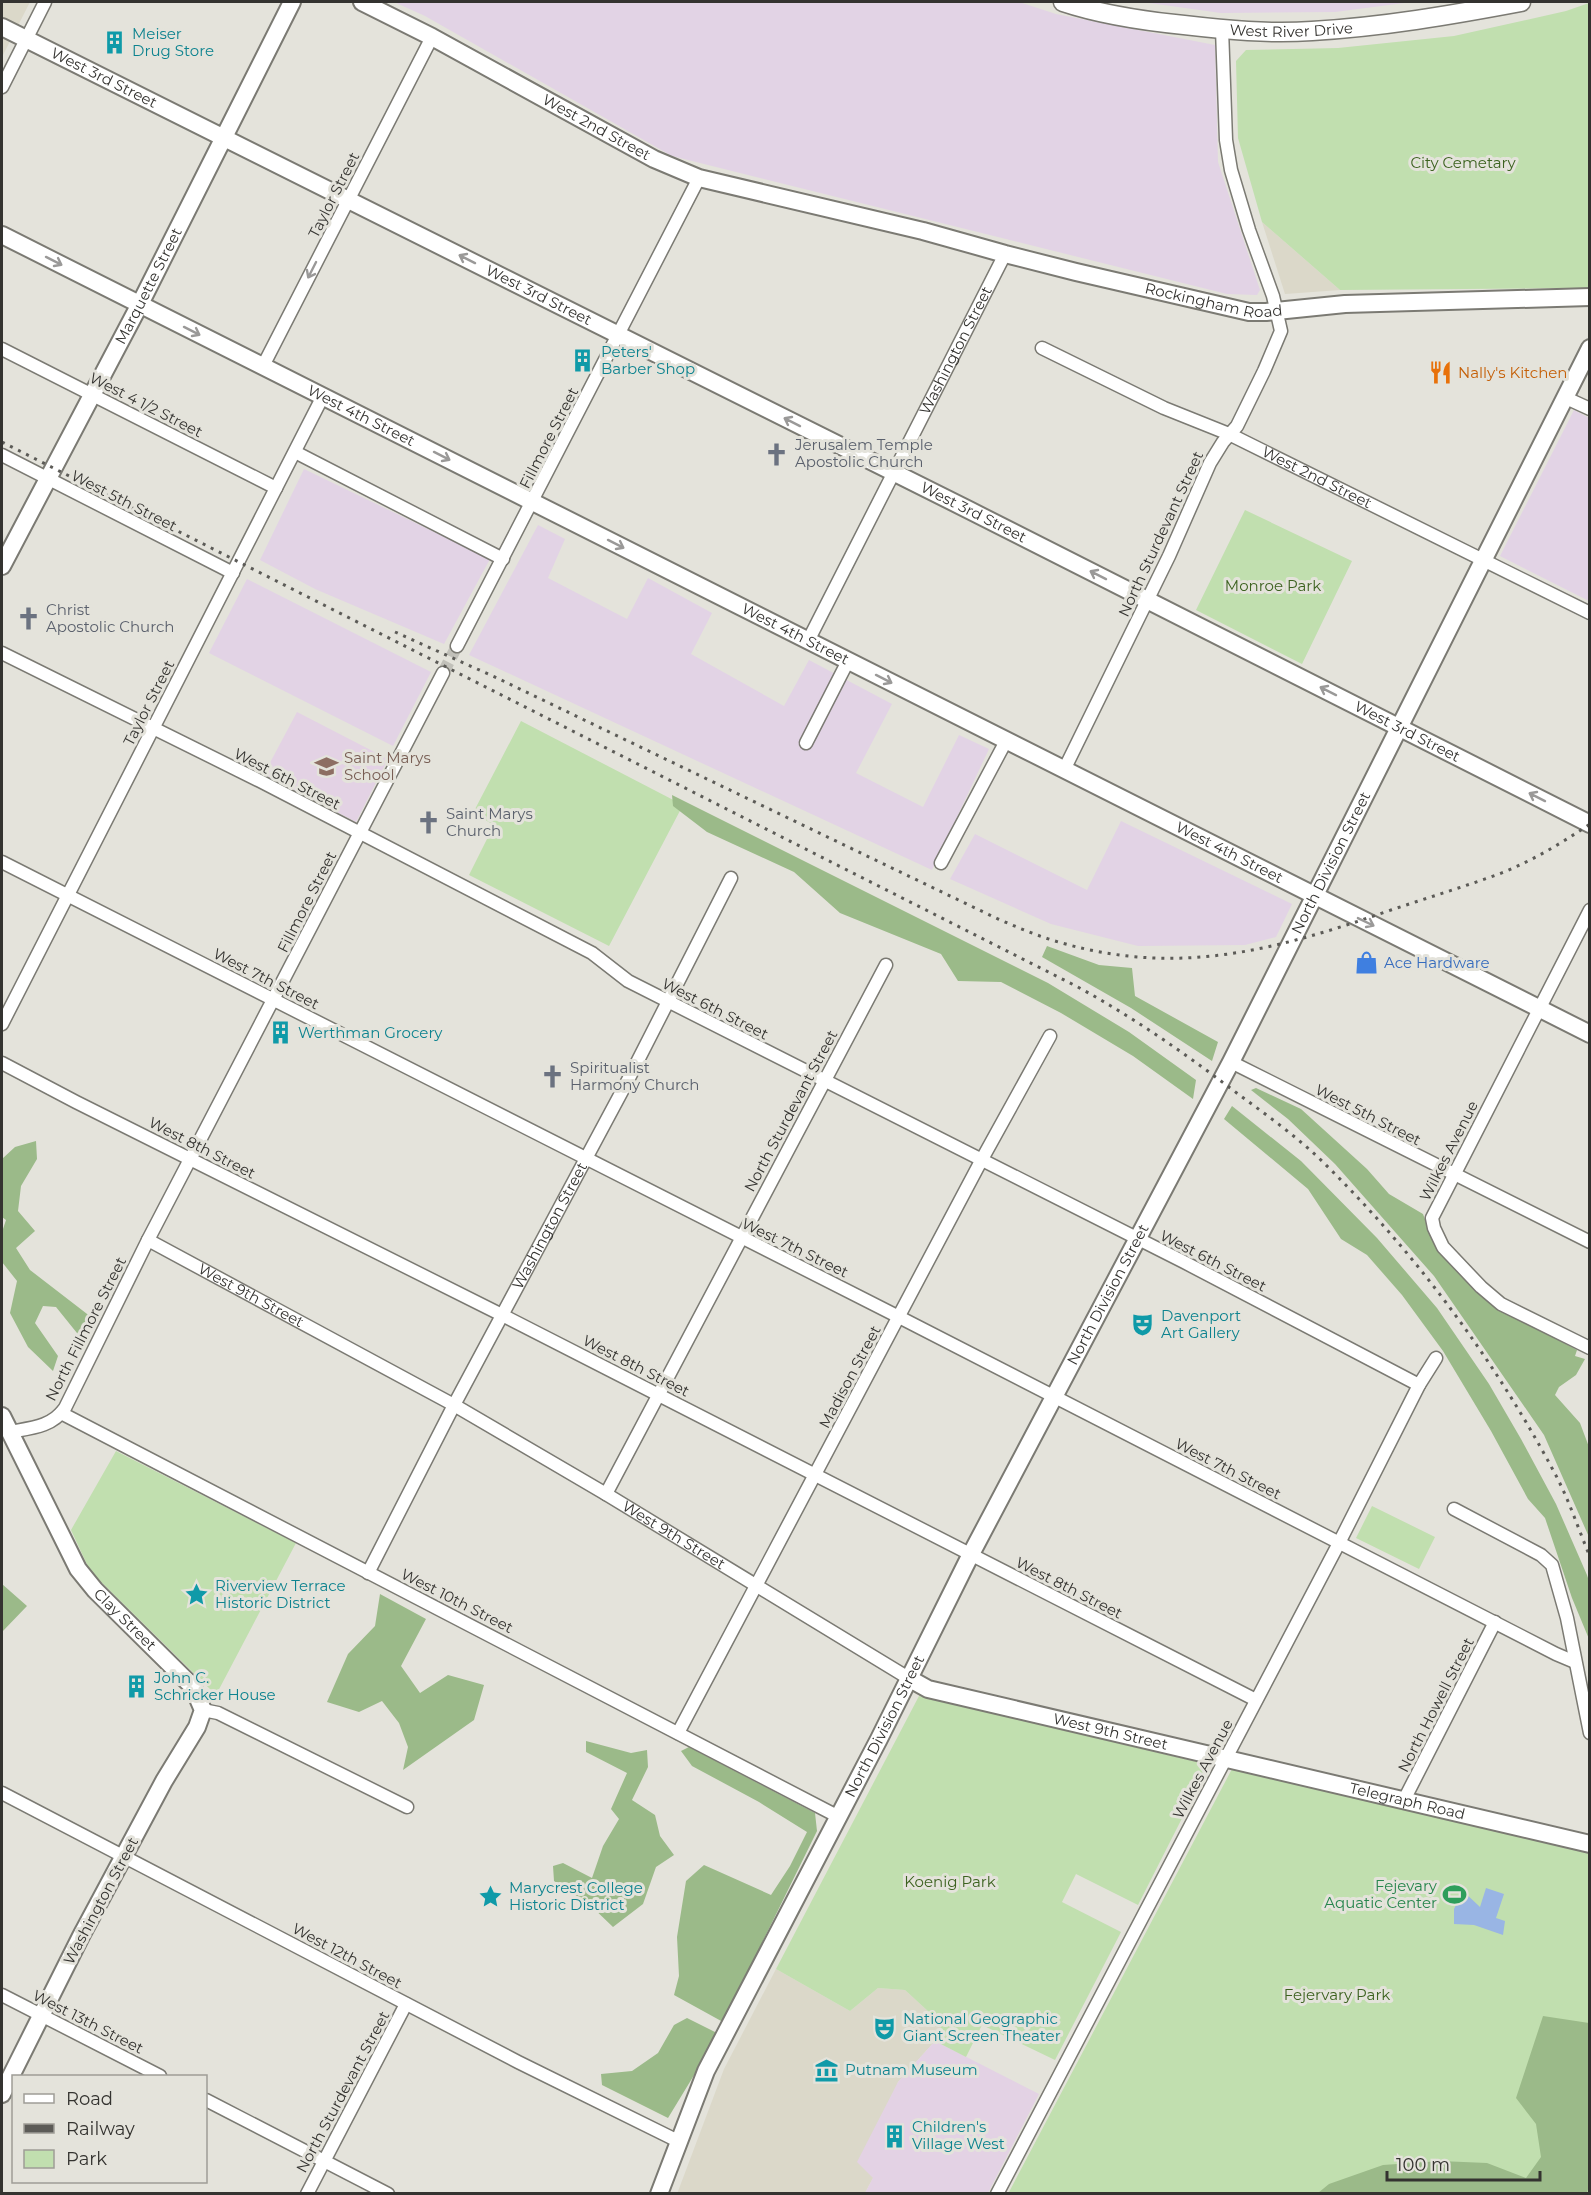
<svg xmlns="http://www.w3.org/2000/svg" width="1591" height="2195" viewBox="0 0 1591 2195" font-family="Montserrat,sans-serif">
  <style>
    .built { fill: #dbd8c9 }
    .industrial { fill: #e2d3e5 }
    .education { fill: #e3d2e4 }
    .green { fill: #c1dfaf }
    .forest { fill: #9bba89 }
    .water { fill: #99b5e4 }
    .lines { fill: none; stroke-linecap: round; stroke-linejoin: round }
    .street-tunnel { stroke: #c1c0b9; stroke-width: 12; stroke-dasharray: 12 6; stroke-linecap: butt }
    .street-casing { stroke: #7b7a73; stroke-width: 15 }
    .secondary-casing { stroke: #7b7a73; stroke-width: 20 }
    .primary-casing { stroke: #7b7a73; stroke-width: 21 }
    .street { stroke: #fff; stroke-width: 12 }
    .secondary { stroke: #fff; stroke-width: 16 }
    .primary { stroke: #fff; stroke-width: 18 }
    .rail { stroke: #5c5b57; stroke-width: 3; stroke-dasharray: 3 6; stroke-linecap: butt }
    .oneway { stroke: #9a9998 }
    .labels { text-anchor: middle; stroke-width: 6; stroke-linejoin: round; paint-order: stroke }
    .street-label { font-size: 15px; fill: #343330; stroke: #e4e3db }
    .culture-label { font-size: 15px; fill: #0d838f; stroke: #e4e3db; text-anchor: start }
    .park-label { font-size: 15px; fill: #3c621f; stroke: #e4e3db }
    .food-label { font-size: 15px; fill: #c56008; stroke: #e4e3db; text-anchor: start }
    .worship-label { font-size: 15px; fill: #5b616d; stroke: #e4e3db; text-anchor: start }
    .education-label { font-size: 15px; fill: #785e54; stroke: #e4e3db; text-anchor: start }
    .shop-label { font-size: 15px; fill: #366cbe; stroke: #e4e3db; text-anchor: start }
    .leisure-label { font-size: 15px; fill: #27864d; stroke: #e4e3db; text-anchor: end }
  </style>
  <rect width="100%" height="100%" fill="#e4e3db"/>
  <path class="built" d="M2,2H30L2,57Z
    M1262,222L1340,290L1285,294Z
    M776,1969L850,2011L878,1988L905,1990L942,2024L935,2041L898,2082L873,2178L865,2193L677,2194L724,2069Z"/>
  <path class="industrial" d="M394,2H1019L1056,14L1215,45L1218,162L1260,290L1257,295L1227,294L672,156L425,16Z
    M1142,2H1412L1335,12L1221,13Z
    M1574,410L1589,418V601L1500,556Z
    M304,469L490,559L444,644L315,589L260,560Z
    M538,525L565,539L548,578L627,619L648,578L712,613L691,654L784,706L809,660L892,704L856,773L923,807L959,735L989,749L932,870L469,655Z
    M247,579L431,672L393,746L209,653Z
    M1121,821L1292,904L1276,937L1245,945L1138,946L1051,924L950,879L975,834L1087,890Z"/>
  <path class="education" d="M297,712L388,759L356,822L264,774Z
    M935,2041L1039,2094L988,2193H865L873,2178L857,2162L898,2082Z"/>
  <path class="green" d="M1589,3V288L1340,290L1262,222L1238,138L1236,61L1246,50L1338,48L1454,36L1566,11Z
    M1245,510L1352,561L1302,664L1196,610Z
    M521,721L683,805L609,946L469,875L494,825L473,813Z
    M116,1451L296,1543L216,1695L90,1571L71,1530Z
    M1372,1506L1435,1537L1419,1569L1356,1538Z
    M919,1696L1206,1764L1207,1769L1138,1905L1076,1874L1062,1902L1121,1932L1055,2060L982,2025L966,2057L935,2041L942,2024L905,1990L878,1988L850,2011L776,1969Z
    M1233,1767L1589,1851V2193L1008,2194Z"/>
  <path class="forest" d="M672,795L1048,983L1129,1032L1196,1080L1193,1099L1133,1056L1061,1013L1001,982L958,981L941,954L840,913L794,872L707,832L673,806Z
    M1047,946L1099,965L1132,968L1135,996L1218,1042L1212,1061L1131,1008L1042,957Z
    M1256,1088L1301,1109L1367,1169L1389,1194L1423,1214L1431,1236L1446,1259L1474,1289L1523,1321L1577,1350L1575,1356L1585,1359L1576,1375L1559,1387L1555,1395L1580,1423L1589,1447V1537L1544,1435L1434,1276L1335,1164L1288,1119L1251,1090Z
    M1232,1106L1301,1161L1377,1238L1437,1308L1489,1384L1521,1439L1556,1504L1587,1575L1590,1584L1589,1639L1572,1598L1545,1518L1528,1499L1491,1431L1443,1351L1402,1295L1367,1255L1341,1239L1308,1189L1224,1119Z
    M36,1141L37,1159L21,1186L18,1211L35,1231L16,1248L30,1270L91,1317L81,1338L56,1307L43,1306L35,1323L58,1356L53,1371L28,1347L10,1313L17,1281L2,1262V1232L6,1220L2,1217V1159L15,1147Z
    M2,1584L27,1606L2,1632Z
    M380,1594L426,1619L401,1666L420,1693L448,1675L484,1685L474,1720L403,1770L408,1747L399,1723L382,1701L359,1712L327,1702L348,1654L375,1626Z
    M586,1741L631,1753L647,1750L648,1767L632,1800L655,1815L660,1836L674,1855L656,1867L643,1904L613,1927L589,1904L554,1881L553,1866L563,1863L592,1878L603,1846L619,1819L611,1809L627,1773L586,1752Z
    M689,1747L815,1813L817,1831L723,2022L674,1995L679,1976L677,1937L686,1881L704,1865L771,1895L790,1866L807,1832L759,1802L692,1766L681,1751Z
    M1543,2016L1589,2023L1590,2181L1587,2193H1318L1329,2184L1383,2165L1440,2161L1487,2163L1526,2178L1541,2157L1536,2124L1516,2098Z
    M687,2018L719,2034L668,2118L602,2085L601,2074L632,2071L658,2053L674,2025Z"/>
  <path class="water" d="M1486,1888L1504,1894L1496,1918L1505,1921L1503,1935L1474,1925L1454,1924V1909L1463,1891L1480,1907Z"/>
  <g class="lines">
    <path class="street-tunnel" d="M443,673L457,646"/>
    <defs>
      <g id="street">
        <path d="M2,87L45,2"/>
        <path id="s1" d="M1042,348L1164,408L1229,434L1590,613"/>
        <path d="M2,349L276,488"/>
        <path d="M263,366L432,37"/>
        <path d="M1566,398L1590,409"/>
        <path d="M295,452L503,559"/>
        <path d="M2,455L233,573"/>
        <path id="s2" d="M808,641L1005,254"/>
        <path d="M457,646L699,178"/>
        <path d="M2,653L260,781L592,953L628,981L1184,1262L1419,1385"/>
        <path d="M806,743L848,661"/>
        <path d="M1064,770L1169,556L1210,463L1223,442L1237,426L1264,371L1281,331L1273,296L1249,230L1231,170L1226,140L1222,29"/>
        <path d="M2,862L899,1317L1556,1654L1575,1662"/>
        <path d="M941,863L1006,741"/>
        <path d="M1590,910L1432,1218L1434,1228L1443,1247L1481,1287L1501,1304L1590,1348"/>
        <path d="M2,1024L323,396"/>
        <path d="M1231,1062L1590,1242"/>
        <path d="M2,1063L76,1102L502,1315L1256,1700"/>
        <path id="s3" d="M148,1240L454,1405L606,1494L910,1679"/>
        <path d="M61,1413L839,1817"/>
        <path d="M9,1432C31,1428 52,1427 65,1408L148,1240L443,673"/>
        <path d="M606,1494L886,965"/>
        <path d="M1454,1509L1541,1555L1552,1565L1567,1618L1590,1733"/>
        <path id="s4" d="M368,1573L454,1405L628,1080L731,878"/>
        <path d="M203,1710L218,1713L407,1807"/>
        <path d="M678,1733L981,1161L1050,1036"/>
        <path d="M2,1793L518,2062L680,2142"/>
        <path d="M1404,1800L1495,1622"/>
        <path d="M2,1995L160,2076"/>
        <path d="M206,2100L388,2194"/>
        <path d="M307,2194L406,2004"/>
        <path d="M997,2194L1339,1543L1419,1385L1436,1358"/>
      </g>
      <g id="secondary">
        <path id="s5" d="M362,2L432,37L654,159L699,178L923,231L1005,254L1076,272L1249,312H1266L1345,304L1590,297"/>
        <path id="s6" d="M2,27L969,510L1590,824"/>
        <path id="s7" d="M2,235L1590,1034"/>
        <path id="s8" d="M2,566L140,304L292,2"/>
        <path id="s9" d="M2,1416L78,1569L95,1590L193,1687L203,1710L197,1727L164,1781L81,1936L2,2094"/>
        <path id="s10" d="M910,1679L928,1689L1590,1844"/>
        <path id="s11" d="M659,2194L706,2071L879,1739L971,1554L1231,1062L1590,348"/>
      </g>
      <g id="primary">
        <path id="s12" d="M1063,2C1102,15 1143,21 1184,25C1227,30 1269,34 1312,31C1382,27 1452,15 1521,2"/>
      </g>
    </defs>
    <use href="#street" class="street-casing"/>
    <use href="#secondary" class="secondary-casing"/>
    <use href="#primary" class="primary-casing"/>
    <use href="#street" class="street"/>
    <use href="#secondary" class="secondary"/>
    <use href="#primary" class="primary"/>
    <path class="rail" d="M2,442L1076,986C1133,1017 1186,1054 1238,1094C1268,1116 1300,1139 1326,1165C1416,1254 1493,1358 1553,1470C1568,1497 1578,1528 1590,1557
      M395,632L497,678L998,919C1019,928 1040,937 1062,943C1181,977 1279,949 1391,910C1427,898 1463,887 1499,874C1532,861 1560,844 1590,824"/>
  </g>
  <defs><path id="oneway-shaft" d="M-6 0H5M1.5-3L5.5 0L1.5 3" fill="none" stroke-width="1.6" stroke-linecap="round" stroke-linejoin="round" transform="scale(1.5)"/></defs>
  <g class="oneway">
    <use href="#oneway-shaft" transform="translate(467 259) rotate(-153)"/>
    <use href="#oneway-shaft" transform="translate(54 261) rotate(27)"/>
    <use href="#oneway-shaft" transform="translate(312 270) rotate(117)"/>
    <use href="#oneway-shaft" transform="translate(192 331) rotate(27)"/>
    <use href="#oneway-shaft" transform="translate(792 422) rotate(-153)"/>
    <use href="#oneway-shaft" transform="translate(442 456) rotate(27)"/>
    <use href="#oneway-shaft" transform="translate(616 544) rotate(27)"/>
    <use href="#oneway-shaft" transform="translate(1098 575) rotate(-153)"/>
    <use href="#oneway-shaft" transform="translate(884 679) rotate(27)"/>
    <use href="#oneway-shaft" transform="translate(1328 691) rotate(-153)"/>
    <use href="#oneway-shaft" transform="translate(1537 797) rotate(-153)"/>
    <use href="#oneway-shaft" transform="translate(1366 922) rotate(26)"/>
  </g>
  <defs>
    <symbol id="building-bare" viewBox="-9 -9 18 18"><path d="M-4-6H4V6H1V3H-1V6H-4ZM-2.5-4.3h1.7v1.8h-1.7ZM.8-4.3h1.7v1.8H.8ZM-2.5-1h1.7V.8h-1.7ZM.8-1h1.7V.8H.8Z" fill="#0f9aa8" stroke="#e4e3db" stroke-width="2.5" paint-order="stroke"/></symbol>
    <symbol id="restaurant-bare" viewBox="-9 -9 18 18"><path d="M-5-6h1v4h1v-4h1v4h1v-4h1v5L-1.5 .5V6h-2V.5L-5-1ZM5-6V6H3V1.5H1.5Q1.5-4 5-6Z" fill="#e8710a" stroke="#e4e3db" stroke-width="2.5" paint-order="stroke"/></symbol>
    <symbol id="church-bare" viewBox="-9 -9 18 18"><path d="M-1.2-6h2.4v3.5h3.3v2.4h-3.3V6h-2.4V-.1h-3.3v-2.4h3.3Z" fill="#6b7280" stroke="#e4e3db" stroke-width="2.5" paint-order="stroke"/></symbol>
    <symbol id="school-bare" viewBox="-9 -9 18 18"><path d="M0-5L7-2L0 1L-7-2ZM-4 1L0 2.5L4 1V4Q0 6-4 4Z" fill="#8d6e63" stroke="#e4e3db" stroke-width="2.5" paint-order="stroke"/></symbol>
    <symbol id="shop-bare" viewBox="-9 -9 18 18"><path d="M-5-2.5h2.3a2.7 3.5 0 0 1 5.4 0H5L5.5 6h-11ZM-1.5-2.5h3a1.5 2.3 0 0 0-3 0Z" fill="#3f7fe0" stroke="#e4e3db" stroke-width="2.5" paint-order="stroke"/></symbol>
    <symbol id="theatre-bare" viewBox="-9 -9 18 18"><path d="M-5-5.5Q0-4 5-5.5V0Q5 5 0 6Q-5 5-5 0ZM-3.3-2.5H-1v1.5H-3.3ZM1-2.5H3.3v1.5H1ZM-2.8 1Q0 5.5 2.8 1Z" fill="#0f9aa8" stroke="#e4e3db" stroke-width="2.5" paint-order="stroke"/></symbol>
    <symbol id="sight-bare" viewBox="-9 -9 18 18"><path d="M0-6L1.8-2.2L6-1.7L2.9 1.2L3.7 5.4L0 3.3L-3.7 5.4L-2.9 1.2L-6-1.7L-1.8-2.2Z" fill="#0f9aa8" stroke="#e4e3db" stroke-width="2.5" paint-order="stroke"/></symbol>
    <symbol id="stadium-bare" viewBox="-9 -9 18 18"><path d="M0-5a6.5 5 0 1 0 0 10a6.5 5 0 1 0 0-10ZM-3.5-1.8h7v3.6h-7Z" fill="#2e9e5b" stroke="#e4e3db" stroke-width="2.5" paint-order="stroke"/></symbol>
    <symbol id="museum-bare" viewBox="-9 -9 18 18"><path d="M0-6L6-3V-2H-6V-3ZM-5-1h2V3h-2ZM-1-1h2V3h-2ZM3-1h2V3H3ZM-6 4H6V6H-6Z" fill="#0f9aa8" stroke="#e4e3db" stroke-width="2.5" paint-order="stroke"/></symbol>
  </defs>
  <g fill-rule="evenodd">
    <use href="#building-bare" x="98" y="26" width="33" height="33"/>
    <use href="#building-bare" x="566" y="344" width="33" height="33"/>
    <use href="#restaurant-bare" x="1424" y="356" width="33" height="33"/>
    <use href="#church-bare" x="760" y="438" width="33" height="33"/>
    <use href="#church-bare" x="12" y="602" width="33" height="33"/>
    <use href="#school-bare" x="310" y="750" width="33" height="33"/>
    <use href="#church-bare" x="412" y="806" width="33" height="33"/>
    <use href="#shop-bare" x="1350" y="946" width="33" height="33"/>
    <use href="#building-bare" x="264" y="1016" width="33" height="33"/>
    <use href="#church-bare" x="536" y="1060" width="33" height="33"/>
    <use href="#theatre-bare" x="1126" y="1308" width="33" height="33"/>
    <use href="#sight-bare" x="180" y="1578" width="33" height="33"/>
    <use href="#building-bare" x="120" y="1670" width="33" height="33"/>
    <use href="#stadium-bare" x="1438" y="1878" width="33" height="33"/>
    <use href="#sight-bare" x="474" y="1880" width="33" height="33"/>
    <use href="#theatre-bare" x="868" y="2012" width="33" height="33"/>
    <use href="#museum-bare" x="810" y="2054" width="33" height="33"/>
    <use href="#building-bare" x="878" y="2120" width="33" height="33"/>
  </g>
  <g class="labels">
    <g class="street-label">
      <text dy="5" stroke="none"><textPath href="#s12" startOffset="231">West River Drive</textPath></text>
      <text dy="5" stroke="none"><textPath href="#s6" startOffset="114">West 3rd Street</textPath></text>
      <text dy="5" stroke="none"><textPath href="#s5" startOffset="266">West 2nd Street</textPath></text>
      <text transform="translate(334 195) rotate(-63)" y="5">Taylor Street</text>
      <text dy="5" stroke="none"><textPath href="#s8" startOffset="316">Marquette Street</textPath></text>
      <text dy="5" stroke="none"><textPath href="#s6" startOffset="600">West 3rd Street</textPath></text>
      <text dy="5" stroke="none"><textPath href="#s5" startOffset="910">Rockingham Road</textPath></text>
      <text dy="5" stroke="none"><textPath href="#s2" startOffset="326">Washington Street</textPath></text>
      <text transform="translate(146 405) rotate(27)" y="5">West 4 1/2 Street</text>
      <text dy="5" stroke="none"><textPath href="#s7" startOffset="402">West 4th Street</textPath></text>
      <text transform="translate(549 438) rotate(-63)" y="5">Fillmore Street</text>
      <text dy="5" stroke="none"><textPath href="#s1" startOffset="304">West 2nd Street</textPath></text>
      <text transform="translate(124 501) rotate(27)" y="5">West 5th Street</text>
      <text dy="5" stroke="none"><textPath href="#s6" startOffset="1086">West 3rd Street</textPath></text>
      <text transform="translate(1161 534) rotate(-65)" y="5">North Sturdevant Street</text>
      <text dy="5" stroke="none"><textPath href="#s7" startOffset="888">West 4th Street</textPath></text>
      <text transform="translate(149 703) rotate(-63)" y="5">Taylor Street</text>
      <text dy="5" stroke="none"><textPath href="#s6" startOffset="1572">West 3rd Street</textPath></text>
      <text transform="translate(287 779) rotate(27)" y="5">West 6th Street</text>
      <text dy="5" stroke="none"><textPath href="#s7" startOffset="1374">West 4th Street</textPath></text>
      <text dy="5" stroke="none"><textPath href="#s11" startOffset="1492">North Division Street</textPath></text>
      <text transform="translate(307 902) rotate(-63)" y="5">Fillmore Street</text>
      <text transform="translate(266 979) rotate(27)" y="5">West 7th Street</text>
      <text transform="translate(715 1009) rotate(27)" y="5">West 6th Street</text>
      <text transform="translate(791 1111) rotate(-62)" y="5">North Sturdevant Street</text>
      <text transform="translate(1368 1115) rotate(27)" y="5">West 5th Street</text>
      <text transform="translate(202 1148) rotate(27)" y="5">West 8th Street</text>
      <text transform="translate(1449 1151) rotate(-63)" y="5">Wilkes Avenue</text>
      <text dy="5" stroke="none"><textPath href="#s4" startOffset="392">Washington Street</textPath></text>
      <text transform="translate(795 1248) rotate(26)" y="5">West 7th Street</text>
      <text transform="translate(1213 1261) rotate(27)" y="5">West 6th Street</text>
      <text dy="5" stroke="none"><textPath href="#s3" startOffset="117">West 9th Street</textPath></text>
      <text dy="5" stroke="none"><textPath href="#s11" startOffset="1006">North Division Street</textPath></text>
      <text transform="translate(86 1329) rotate(-63)" y="5">North Fillmore Street</text>
      <text transform="translate(636 1366) rotate(27)" y="5">West 8th Street</text>
      <text transform="translate(850 1377) rotate(-62)" y="5">Madison Street</text>
      <text transform="translate(1228 1469) rotate(27)" y="5">West 7th Street</text>
      <text dy="5" stroke="none"><textPath href="#s3" startOffset="603">West 9th Street</textPath></text>
      <text transform="translate(1069 1588) rotate(27)" y="5">West 8th Street</text>
      <text transform="translate(457 1601) rotate(27)" y="5">West 10th Street</text>
      <text dy="5" stroke="none"><textPath href="#s9" startOffset="240">Clay Street</textPath></text>
      <text transform="translate(1436 1705) rotate(-63)" y="5">North Howell Street</text>
      <text dy="5" stroke="none"><textPath href="#s11" startOffset="520">North Division Street</textPath></text>
      <text dy="5" stroke="none"><textPath href="#s10" startOffset="208">West 9th Street</textPath></text>
      <text transform="translate(1203 1769) rotate(-62)" y="5">Wilkes Avenue</text>
      <text dy="5" stroke="none"><textPath href="#s10" startOffset="513">Telegraph Road</textPath></text>
      <text transform="translate(101 1901) rotate(-62)" y="5">Washington Street</text>
      <text transform="translate(347 1956) rotate(28)" y="5">West 12th Street</text>
      <text transform="translate(88 2022) rotate(27)" y="5">West 13th Street</text>
      <text transform="translate(343 2092) rotate(-62)" y="5">North Sturdevant Street</text>
    </g>
    <g class="culture-label">
      <text x="132" y="39">Meiser<tspan x="132" dy="17">Drug Store</tspan></text>
      <text x="601" y="357">Peters'<tspan x="601" dy="17">Barber Shop</tspan></text>
      <text x="298" y="1038">Werthman Grocery</text>
      <text x="1161" y="1321">Davenport<tspan x="1161" dy="17">Art Gallery</tspan></text>
      <text x="215" y="1591">Riverview Terrace<tspan x="215" dy="17">Historic District</tspan></text>
      <text x="154" y="1683">John C.<tspan x="154" dy="17">Schricker House</tspan></text>
      <text x="509" y="1893">Marycrest College<tspan x="509" dy="17">Historic District</tspan></text>
      <text x="903" y="2024">National Geographic<tspan x="903" dy="17">Giant Screen Theater</tspan></text>
      <text x="845" y="2075">Putnam Museum</text>
      <text x="912" y="2132">Children's<tspan x="912" dy="17">Village West</tspan></text>
    </g>
    <g class="park-label">
      <text x="1463" y="168">City Cemetary</text>
      <text x="1273" y="591">Monroe Park</text>
      <text x="950" y="1887">Koenig Park</text>
      <text x="1337" y="2000">Fejervary Park</text>
    </g>
    <g class="food-label">
      <text x="1458" y="378">Nally's Kitchen</text>
    </g>
    <g class="worship-label">
      <text x="795" y="450">Jerusalem Temple<tspan x="795" dy="17">Apostolic Church</tspan></text>
      <text x="46" y="615">Christ<tspan x="46" dy="17">Apostolic Church</tspan></text>
      <text x="446" y="819">Saint Marys<tspan x="446" dy="17">Church</tspan></text>
      <text x="570" y="1073">Spiritualist<tspan x="570" dy="17">Harmony Church</tspan></text>
    </g>
    <g class="education-label">
      <text x="344" y="763">Saint Marys<tspan x="344" dy="17">School</tspan></text>
    </g>
    <g class="shop-label">
      <text x="1384" y="968">Ace Hardware</text>
    </g>
    <g class="leisure-label">
      <text x="1437" y="1891">Fejevary<tspan x="1437" dy="17">Aquatic Center</tspan></text>
    </g>
  </g>
  <rect width="1591" height="2195" fill="none" stroke="#343330" stroke-width="6"/>
  <rect x="12" y="2075" width="195" height="108" fill="#e4e3db" stroke="#9e9d97" stroke-width="1.5"/>
  <rect x="24" y="2094" width="30" height="9" fill="#ffffff" stroke="#9e9d97" stroke-width="1.5"/>
  <text x="66" y="2105" font-size="18" fill="#343330">Road</text>
  <rect x="24" y="2124" width="30" height="9" fill="#5c5b57" stroke="#9e9d97" stroke-width="1.5"/>
  <text x="66" y="2135" font-size="18" fill="#343330">Railway</text>
  <rect x="24" y="2150" width="30" height="18" fill="#c1dfaf" stroke="#9e9d97" stroke-width="1.5"/>
  <text x="66" y="2165" font-size="18" fill="#343330">Park</text>
  <path d="M1387 2171v9h153v-9" fill="none" stroke="#343330" stroke-width="3"/>
  <text x="1396" y="2171" font-size="18" fill="#343330" stroke="#e4e3db" stroke-width="4.5" paint-order="stroke">100 m</text>
</svg>
